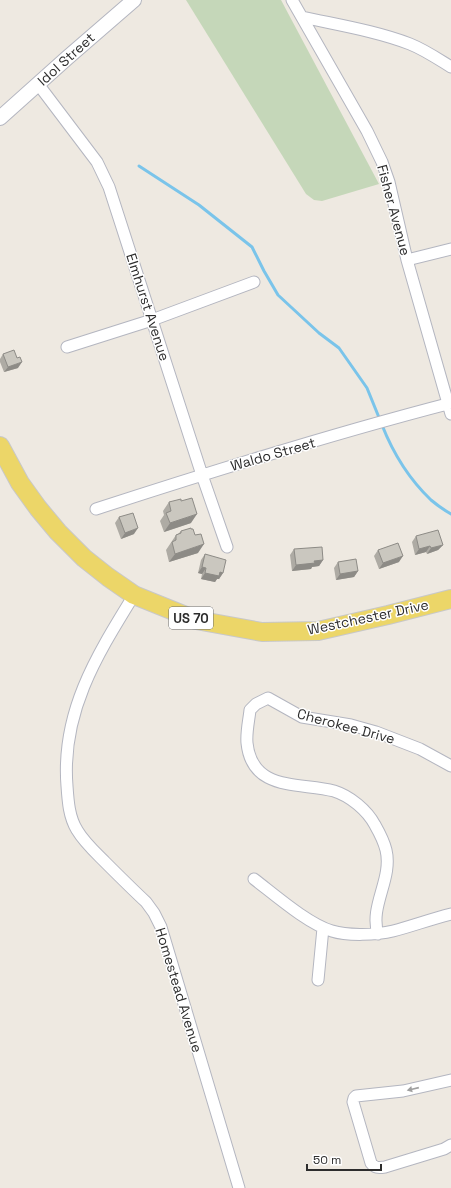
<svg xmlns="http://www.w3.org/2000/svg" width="451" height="1188" viewBox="0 0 451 1188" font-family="'Space Grotesk',sans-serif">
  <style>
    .cemetery { fill: #c5d7b9 }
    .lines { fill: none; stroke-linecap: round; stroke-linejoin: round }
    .stream { stroke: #7ac4ea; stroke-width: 3 }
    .minor-casing { stroke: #b4b6c0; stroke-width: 13 }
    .tertiary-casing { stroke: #b4b6c0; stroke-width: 16 }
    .primary-casing { stroke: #c8c8c8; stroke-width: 20 }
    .minor { stroke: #fff; stroke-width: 11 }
    .tertiary { stroke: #fff; stroke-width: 14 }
    .primary { stroke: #ecd668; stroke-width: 18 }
    .wall { fill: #aeaba4 }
    .shaded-wall { fill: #8d8b86 }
    .building { fill: #cac7bf; stroke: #8d8b86 }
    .oneway { fill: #a0a0a0 }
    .labels { text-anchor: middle; stroke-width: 3; stroke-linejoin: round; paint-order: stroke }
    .shield { fill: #fff; stroke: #6c6c6c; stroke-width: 1 }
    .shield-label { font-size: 13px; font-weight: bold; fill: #2d2d2d }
    .street-label { font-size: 14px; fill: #2d2d2d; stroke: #fff }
  </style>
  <rect width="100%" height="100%" fill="#eee9e1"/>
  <path class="cemetery" d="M186,0H281L379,184L322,201L314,200L306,194Z"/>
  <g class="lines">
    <path class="stream" d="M139,166L199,205L252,247L264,271L278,295L319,333L339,348L367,388L380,420
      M382,425C393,453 409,479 431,500C437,505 444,510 451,514"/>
    <defs>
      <path id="minor" d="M292,0L367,131L382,162L389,182L407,260L451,414
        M302,17C338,25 376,31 410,44C425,50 438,59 451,67
        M38,84L97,162L109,187L202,475L227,547
        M407,260L451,249
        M67,347L152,320L254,282
        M96,509C213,471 331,434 451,403
        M134,595C97,655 61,712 67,786C68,801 69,817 77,830C84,842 95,852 105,862C118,875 132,889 146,902L154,913L161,927L239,1188
        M254,879C275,895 308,924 332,931C347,936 377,935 393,931C412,926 431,919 451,914
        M378,934C369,906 393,879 386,850C384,842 379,832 375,825C367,810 350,796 334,791C300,782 252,792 247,743C246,732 249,720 250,710L256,704L268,698L302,717L351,725L376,732L420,749L451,766
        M318,980L323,928
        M451,1080L403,1091L356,1096L354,1098L353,1102L371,1163C375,1168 378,1168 385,1167L444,1149L451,1145"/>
      <path id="tertiary" d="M0,118L67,58L134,0"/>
      <path id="primary" d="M0,446L20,483L38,508L58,532L84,558L108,577L134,595L196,620L262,632L318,631L388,615L451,599"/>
    </defs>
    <use href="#minor" class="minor-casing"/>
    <use href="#tertiary" class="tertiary-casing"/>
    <use href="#primary" class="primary-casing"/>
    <use href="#minor" class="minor"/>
    <use href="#tertiary" class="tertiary"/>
    <use href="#primary" class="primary"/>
  </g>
  <path class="wall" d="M3,354L18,368L4,372L0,362V359Z
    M169,502L191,523L164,532L160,521L164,515L163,511Z
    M119,517L134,534L121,539L115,523Z
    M181,531L198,553L169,562L166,550L176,535L178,534Z
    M416,536L443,545L438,550L427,554L426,552L415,555L412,542Z
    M294,549L323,560L319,566L312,567L311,569L292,571L290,555Z
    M378,550L399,562L379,569L374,556Z
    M205,554L223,573L219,579H217L215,582L201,579L202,574L198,573L201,560Z
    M338,562L358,571L354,577L336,580L334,568Z"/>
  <path class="shaded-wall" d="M22,362L18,368L4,372L8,367Z
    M197,514L191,523L164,532L170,523Z
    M138,528L134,534L121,539L125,533Z
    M204,544L198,553L169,562L175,554Z
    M443,545L438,550L427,554L431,548Z
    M430,546L426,552L415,555L419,549Z
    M403,556L399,562L379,569L383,563Z
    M323,560L319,566L312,567L311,569L292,571L296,565L314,561Z
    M202,567L206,568L202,574L198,573Z
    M358,571L354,577L336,580L340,574Z
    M220,572L223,573L219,579H217L215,582L201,579L205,573Z"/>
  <path class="building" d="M14,350L17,358L20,357L22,362L8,367L3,354Z
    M192,498L197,514L170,523L166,513L171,511L169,502L181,499V501Z
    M133,513L138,528L125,533L119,517Z
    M191,528V529H193L195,535L201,534L204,544L175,554L172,542L176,540V535L181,533V531Z
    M438,530L443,545L431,548L430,546L419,549L416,536Z
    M398,543L403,556L383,563L378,550Z
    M322,547L323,560L314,561L315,563L296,565L294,549Z
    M205,554L226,560L223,573L220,572L219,576L205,573L206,568L202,567Z
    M356,559L358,571L340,574L338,562Z"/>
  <defs><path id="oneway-solid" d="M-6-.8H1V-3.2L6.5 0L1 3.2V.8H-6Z"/></defs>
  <use class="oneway" href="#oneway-solid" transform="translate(413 1089) rotate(167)"/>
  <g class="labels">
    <rect class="shield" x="169" y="607" width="44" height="22" rx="3"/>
    <g class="shield-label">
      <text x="191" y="623">US 70</text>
    </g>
    <g class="street-label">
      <text transform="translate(66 59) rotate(-42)" y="5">Idol Street</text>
      <text transform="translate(394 210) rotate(75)" y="5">Fisher Avenue</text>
      <text transform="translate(148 307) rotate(72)" y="5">Elmhurst Avenue</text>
      <text transform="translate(273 454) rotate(-16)" y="5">Waldo Street</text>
      <text transform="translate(368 617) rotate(-12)" y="5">Westchester Drive</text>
      <text transform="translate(346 726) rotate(15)" y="5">Cherokee Drive</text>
      <text transform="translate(179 990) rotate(73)" y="5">Homestead Avenue</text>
    </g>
  </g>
  <path d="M307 1164v6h74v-6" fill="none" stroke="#2d2d2d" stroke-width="2"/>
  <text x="313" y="1164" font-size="12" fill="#2d2d2d" stroke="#ffffff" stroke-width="3" paint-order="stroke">50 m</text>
</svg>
